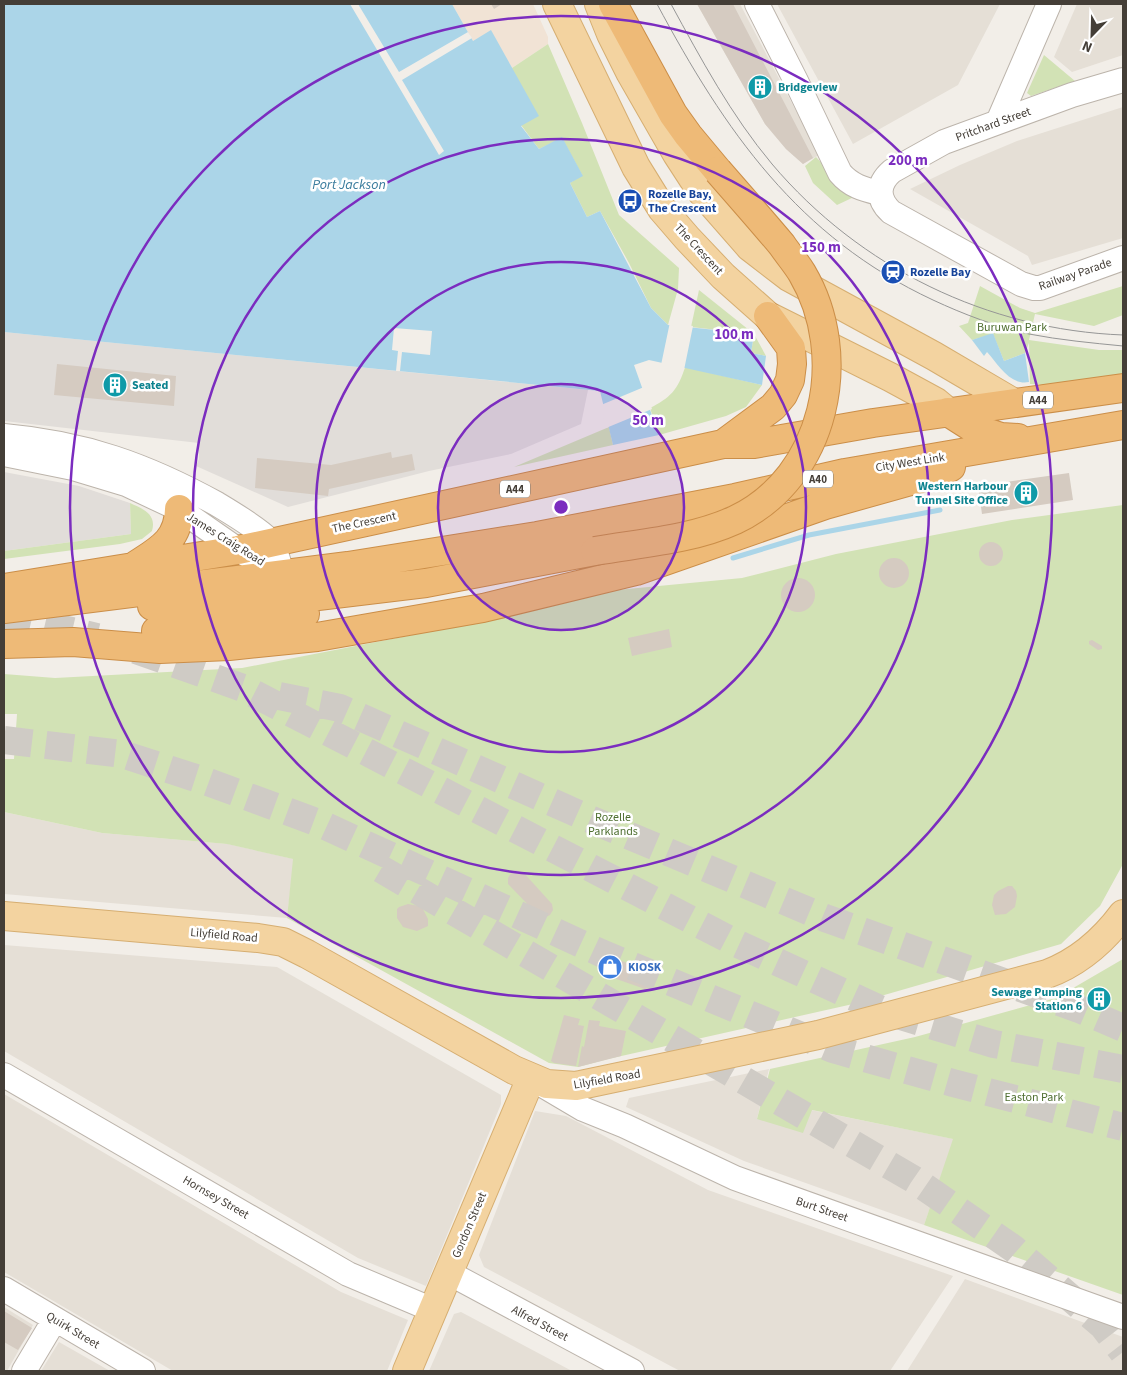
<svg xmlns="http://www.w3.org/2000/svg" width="1127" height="1375" viewBox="0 0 1127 1375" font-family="'Source Sans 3',sans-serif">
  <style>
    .residential { fill: #e5dfd6 }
    .commercial { fill: #f1e3d5 }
    .industrial { fill: #e1ddd9 }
    .green { fill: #d2e2b5 }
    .water { fill: #abd5e8 }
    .pier { fill: #f2eee8 }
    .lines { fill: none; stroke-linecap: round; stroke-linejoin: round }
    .stream { stroke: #abd5e8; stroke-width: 5 }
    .building { fill: #d5cbc1 }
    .highway-tunnel { stroke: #cfcbc5; stroke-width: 28; stroke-dasharray: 28 14; stroke-linecap: butt }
    .minor-casing { stroke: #bcb4ab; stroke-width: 26 }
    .major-casing { stroke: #d6ae71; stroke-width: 30 }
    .highway-casing { stroke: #cb8e48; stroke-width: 30 }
    .minor { stroke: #fff; stroke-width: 24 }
    .major { stroke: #f3d3a0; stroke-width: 28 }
    .highway { stroke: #eeba77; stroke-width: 28 }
    .tram { stroke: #969696; stroke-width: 1 }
    .highway-bridge-casing { stroke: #cb8e48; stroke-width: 30; stroke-linecap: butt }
    .highway-bridge { stroke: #eeba77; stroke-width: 28 }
    .ring { fill: none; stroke: #7b2cbf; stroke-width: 2.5 }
    .labels { text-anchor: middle; stroke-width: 5; stroke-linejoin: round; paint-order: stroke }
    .shield { fill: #fff; stroke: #7c7873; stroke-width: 1 }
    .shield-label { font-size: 11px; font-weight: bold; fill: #443e37 }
    .culture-label { font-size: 12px; font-weight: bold; fill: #0d838f; stroke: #fff; text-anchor: start }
    .street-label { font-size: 12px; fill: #443e37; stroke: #fff }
    .transit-label { font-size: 12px; font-weight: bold; fill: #164399; stroke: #fff; text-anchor: start }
    .park-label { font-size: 12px; fill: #4f6f31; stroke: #fff }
    .shop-label { font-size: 12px; font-weight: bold; fill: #366cbe; stroke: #fff; text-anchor: start }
    .water-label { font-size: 14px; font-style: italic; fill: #3a7c9d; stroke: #fff }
    .centre { fill: #7b2cbf; stroke: #fff; stroke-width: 2.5 }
    .ring-label { font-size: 15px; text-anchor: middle; font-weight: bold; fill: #7b2cbf; stroke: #fff; stroke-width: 5; stroke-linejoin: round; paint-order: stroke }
  </style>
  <rect width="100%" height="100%" fill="#f2eee8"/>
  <path class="residential" d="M697,4H740L819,155L803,164L786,149L765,124Z
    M777,4H1000L958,85L853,144Z
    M1077,4H1123V55L1072,72L1054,57Z
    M1123,107V238L1032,265L1028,256L910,189L960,165L1017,141Z
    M4,812L102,833L228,844L294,859L287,918L4,894Z
    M4,945L277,967L501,1095V1104L426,1286L358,1258L4,1051Z
    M769,1069L757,1119L811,1110L954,1139L924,1225L744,1161L626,1107L629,1098Z
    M4,1094L341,1292L408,1320L387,1371H173L4,1272Z
    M535,1111L566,1116L708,1190L953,1276L890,1371H680L484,1267L479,1255Z
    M965,1279L1123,1337V1371H907Z
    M4,1307L33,1325L7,1371H4Z
    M461,1312L572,1371H429L454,1314Z
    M59,1342L110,1371H41Z"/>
  <path class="commercial" d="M452,4H533L548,37V44L512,68L491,31L473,41Z"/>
  <path class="industrial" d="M4,332L588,390L581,424L511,454L429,471L288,507L196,466L199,459V443L4,421Z
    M4,472L79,486L130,503L131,534L4,551Z"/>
  <path class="green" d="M548,44L582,123L619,215L679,268L678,289L668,325L651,308L629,263L600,211L587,217L570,183L582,175L562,138L539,149L521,125L512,68Z
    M1044,55L1075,81L1031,96L1027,93Z
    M816,157L854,197L837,205L813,183L805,166Z
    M980,286L1020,308L1035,313L1123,286V315L1094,326L1035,314L1029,340L1099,350H1123V374L1063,386L1030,384L1029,343L1025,353L1004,361L993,334L972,340L959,326L968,323Z
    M699,290L754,334L766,356L751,353L754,334L691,327Z
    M685,367L762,385L746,407L726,416L659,435L650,408C670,398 678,390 685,367Z
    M609,427L613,445L514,467Z
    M130,503C143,509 157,514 152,531L142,539L120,544L4,559V551L131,534Z
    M1123,505V864L1100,906L1061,944L853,1004L608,1059L578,1067L549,1063L287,918L293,859L227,844L102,833L4,812V759H14L17,714H4V674L55,678L242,668L412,635L617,590L742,578L836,554L1012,520Z
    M1123,959V1295L924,1225L953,1139L812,1110L803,1133L757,1119L770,1069L915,1037L1056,998Z"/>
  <path class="water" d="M4,4H452L473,41L491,30L539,116L521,126L539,149L562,137L583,176L570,183L587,217L600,211L651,308L668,325L754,334L751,353L766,356L762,385L649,360L634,365L659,435L613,445L600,391L4,332Z
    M993,333L1004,361L1025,353L1029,382C1010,386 998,364 987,352L984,356L972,340Z"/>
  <path class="pier" d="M350,4H358L399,72L468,32L472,38L402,80L444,151L439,155Z
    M670,322L693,326L684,370L661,365Z
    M394,328L432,331L430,355L402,352L400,371H396L398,351L392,350Z
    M644,387L652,409L606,428L601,405Z"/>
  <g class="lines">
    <path class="stream" d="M733,558L809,535L940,510"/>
  </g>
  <path class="building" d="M491,4H502L494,9Z
    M697,4H733L813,158L803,164L786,149L765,124Z
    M57,364L176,376L174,406L54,395Z
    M391,452L392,458L412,454L415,470L329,489L328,496L255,488L257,458L331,465Z
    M1069,473L1073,500L982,514L978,486Z
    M979 554a12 12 0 1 1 24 0a12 12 0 1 1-24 0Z
    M879 573a15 15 0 1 1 30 0a15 15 0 1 1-30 0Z
    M781 595a17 17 0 1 1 34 0a17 17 0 1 1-34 0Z
    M669,629L672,647L632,656L628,638Z
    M1092,640L1102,646V649L1098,650L1089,644V641Z
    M516,870L523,872L552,904L553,910L550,915L546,917H540L508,884V878L511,873Z
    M1008,886H1012L1016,891L1017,896L1015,907L1006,914L995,915L992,905L994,895L998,891Z
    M408,904L419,906L423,909L428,919V926L417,931L403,927L397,918V909L399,907Z
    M609,956L650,972L653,977V982L650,987L645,989L602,974L598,969L599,963L602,958Z
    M1102,988L1110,1003L1096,1010L1088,995Z
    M564,1015L580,1019L578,1025L584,1026L576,1066L554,1063L551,1061Z
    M589,1020L600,1021L599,1026L626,1031L621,1056L578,1067L582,1046L584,1047Z
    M4,1311L32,1328L18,1350L4,1342Z"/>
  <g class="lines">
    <path class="highway-tunnel" d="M4,615L97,637
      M136,650L243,688L736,943L884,1011L994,1044L1123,1069
      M279,696L340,708L592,820L825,918L1079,1009L1123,1028
      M4,740L122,754L208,782L319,823L601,953L833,1049L953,1083L1123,1127
      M381,869L913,1179L1014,1249L1103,1326L1123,1352"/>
    <defs>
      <path id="minor" d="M757,4L796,81L840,173C851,186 863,189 879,193
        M1123,80L1072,95L944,142L892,171C877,184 877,199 891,212L1021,284L1034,288H1040L1123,258
        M998,122L1049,4
        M4,436C84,443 146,465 217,504C232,513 259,529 270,541C276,548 279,564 282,573
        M4,454L73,468L126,484L179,509L238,550L282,573
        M4,1075L348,1274L433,1310
        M539,1083L583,1109L625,1126L735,1178L1123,1317
        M449,1273L632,1371
        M4,1289L143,1371
        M24,1371L55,1319"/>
      <path id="major" d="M557,4L636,167L662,209L687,238L723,276L768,316L890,377L936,402L948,412
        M599,4L611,34L630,72L677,154L701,191L750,247L789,277L934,356L1014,403
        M4,916L258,938L283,942L307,954L514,1070L547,1084L576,1086L818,1035L1047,974C1079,962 1103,941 1123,914
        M407,1371L531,1078"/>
      <path id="highway" d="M613,4L673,114L688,135L718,171
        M948,412L973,428L1001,437L1018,438
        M723,444L773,407L783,395L790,380L792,364L791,348L768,316
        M136,565C159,550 179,540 179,509
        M4,588L238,550L723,444H754L873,423L1123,388
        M152,606L264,601L318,596L426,583L595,551
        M4,609L348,566L537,536L735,498L845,473L1123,425
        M156,631L230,625L305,614
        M4,644L73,642L160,649L229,646L317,637L483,608L636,571L825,505L939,473L951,467"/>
    </defs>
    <use href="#minor" class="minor-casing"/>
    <use href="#major" class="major-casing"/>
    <use href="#highway" class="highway-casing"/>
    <use href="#minor" class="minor"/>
    <use href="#major" class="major"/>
    <use href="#highway" class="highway"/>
    <path class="tram" d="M657,4C725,131 798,237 933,300C963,314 997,327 1029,334C1060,340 1092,343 1123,346
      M671,4C701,59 731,115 772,164C860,268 988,330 1123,335"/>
    <defs>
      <path id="highway-bridge" d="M595,551C641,543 691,540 735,520C826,477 851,356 802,273C796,263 788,254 782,245C761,220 739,195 718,171"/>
    </defs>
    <use href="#highway-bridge" class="highway-bridge-casing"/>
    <use href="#highway-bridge" class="highway-bridge"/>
  </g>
  <circle cx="561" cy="507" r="123" fill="#7b2cbf" fill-opacity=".12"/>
  <g class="ring">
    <circle cx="561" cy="507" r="123"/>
    <circle cx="561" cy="507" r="245"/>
    <circle cx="561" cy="507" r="368"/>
    <circle cx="561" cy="507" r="491"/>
  </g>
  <defs>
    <symbol id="building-disc" viewBox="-11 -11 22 22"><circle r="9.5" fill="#0f9aa8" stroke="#fff"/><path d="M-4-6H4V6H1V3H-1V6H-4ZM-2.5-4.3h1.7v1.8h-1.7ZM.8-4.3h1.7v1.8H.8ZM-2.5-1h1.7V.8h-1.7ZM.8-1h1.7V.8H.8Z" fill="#fff"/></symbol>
    <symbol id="bus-disc" viewBox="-11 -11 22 22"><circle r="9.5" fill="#1a4fb4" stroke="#fff"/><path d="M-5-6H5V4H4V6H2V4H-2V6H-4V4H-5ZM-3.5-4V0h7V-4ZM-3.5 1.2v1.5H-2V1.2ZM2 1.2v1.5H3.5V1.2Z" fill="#fff"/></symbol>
    <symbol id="station-disc" viewBox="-11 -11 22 22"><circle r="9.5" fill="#1a4fb4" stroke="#fff"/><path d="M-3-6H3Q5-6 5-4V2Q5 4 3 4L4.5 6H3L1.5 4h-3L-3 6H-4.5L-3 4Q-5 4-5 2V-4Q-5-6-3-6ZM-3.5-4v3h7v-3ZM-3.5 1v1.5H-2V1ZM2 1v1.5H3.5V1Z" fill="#fff"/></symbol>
    <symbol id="shop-disc" viewBox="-11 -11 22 22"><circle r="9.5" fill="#3f7fe0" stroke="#fff"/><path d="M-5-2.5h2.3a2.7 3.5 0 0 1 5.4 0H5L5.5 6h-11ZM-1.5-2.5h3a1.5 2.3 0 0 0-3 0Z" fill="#fff"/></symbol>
  </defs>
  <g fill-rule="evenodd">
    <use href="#building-disc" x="746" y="73" width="28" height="28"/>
    <use href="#bus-disc" x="616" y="187" width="28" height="28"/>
    <use href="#station-disc" x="879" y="258" width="28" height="28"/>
    <use href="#building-disc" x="101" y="371" width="28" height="28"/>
    <use href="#building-disc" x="1012" y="479" width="28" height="28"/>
    <use href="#shop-disc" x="596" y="953" width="28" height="28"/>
    <use href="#building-disc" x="1085" y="985" width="28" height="28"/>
  </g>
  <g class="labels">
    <g class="shield">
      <rect x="1023" y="391.5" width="30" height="17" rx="4"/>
      <rect x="803" y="470.5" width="30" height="17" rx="4"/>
      <rect x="500" y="480.5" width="30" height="17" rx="4"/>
    </g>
    <g class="shield-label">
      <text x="1038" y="404">A44</text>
      <text x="818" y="483">A40</text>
      <text x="515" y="493">A44</text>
    </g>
    <g class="culture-label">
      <text x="778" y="91">Bridgeview</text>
      <text x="132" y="389">Seated</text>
      <text x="1008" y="490" text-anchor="end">Western Harbour<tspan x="1008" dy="14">Tunnel Site Office</tspan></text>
      <text x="1082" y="996" text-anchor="end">Sewage Pumping<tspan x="1082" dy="14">Station 6</tspan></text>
    </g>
    <g class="street-label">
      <text transform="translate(993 124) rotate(-20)" y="4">Pritchard Street</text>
      <text transform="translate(699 249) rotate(47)" y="4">The Crescent</text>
      <text transform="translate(1075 274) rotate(-19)" y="4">Railway Parade</text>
      <text transform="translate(910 462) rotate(-9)" y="4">City West Link</text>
      <text transform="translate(364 522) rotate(-12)" y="4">The Crescent</text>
      <text transform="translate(226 539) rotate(32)" y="4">James Craig Road</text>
      <text transform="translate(224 935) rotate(5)" y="4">Lilyfield Road</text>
      <text transform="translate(607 1079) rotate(-10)" y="4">Lilyfield Road</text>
      <text transform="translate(216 1197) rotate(30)" y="4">Hornsey Street</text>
      <text transform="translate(822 1209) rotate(19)" y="4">Burt Street</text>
      <text transform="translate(469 1225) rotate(-67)" y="4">Gordon Street</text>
      <text transform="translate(540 1323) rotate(28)" y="4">Alfred Street</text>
      <text transform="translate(73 1330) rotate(31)" y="4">Quirk Street</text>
    </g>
    <g class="transit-label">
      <text x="648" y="198">Rozelle Bay,<tspan x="648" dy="14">The Crescent</tspan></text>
      <text x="910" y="276">Rozelle Bay</text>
    </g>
    <g class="park-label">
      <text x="1012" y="331">Buruwan Park</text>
      <text x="613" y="821">Rozelle<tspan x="613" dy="14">Parklands</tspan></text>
      <text x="1034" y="1101">Easton Park</text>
    </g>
    <g class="shop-label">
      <text x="628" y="971">KIOSK</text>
    </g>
    <g class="water-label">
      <text x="349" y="189">Port Jackson</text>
    </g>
  </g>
  <circle cx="561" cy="507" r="8" class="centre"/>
  <g class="ring-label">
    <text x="908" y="165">200 m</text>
    <text x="821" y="252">150 m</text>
    <text x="734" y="339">100 m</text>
    <text x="648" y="425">50 m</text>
  </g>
  <rect width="1127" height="1375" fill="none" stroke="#443e37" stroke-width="10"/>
  <g transform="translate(1092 35) rotate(203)" stroke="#ffffff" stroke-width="4" paint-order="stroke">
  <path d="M0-4L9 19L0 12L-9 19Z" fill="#443e37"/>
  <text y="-8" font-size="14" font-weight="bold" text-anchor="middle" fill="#443e37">N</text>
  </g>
</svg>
